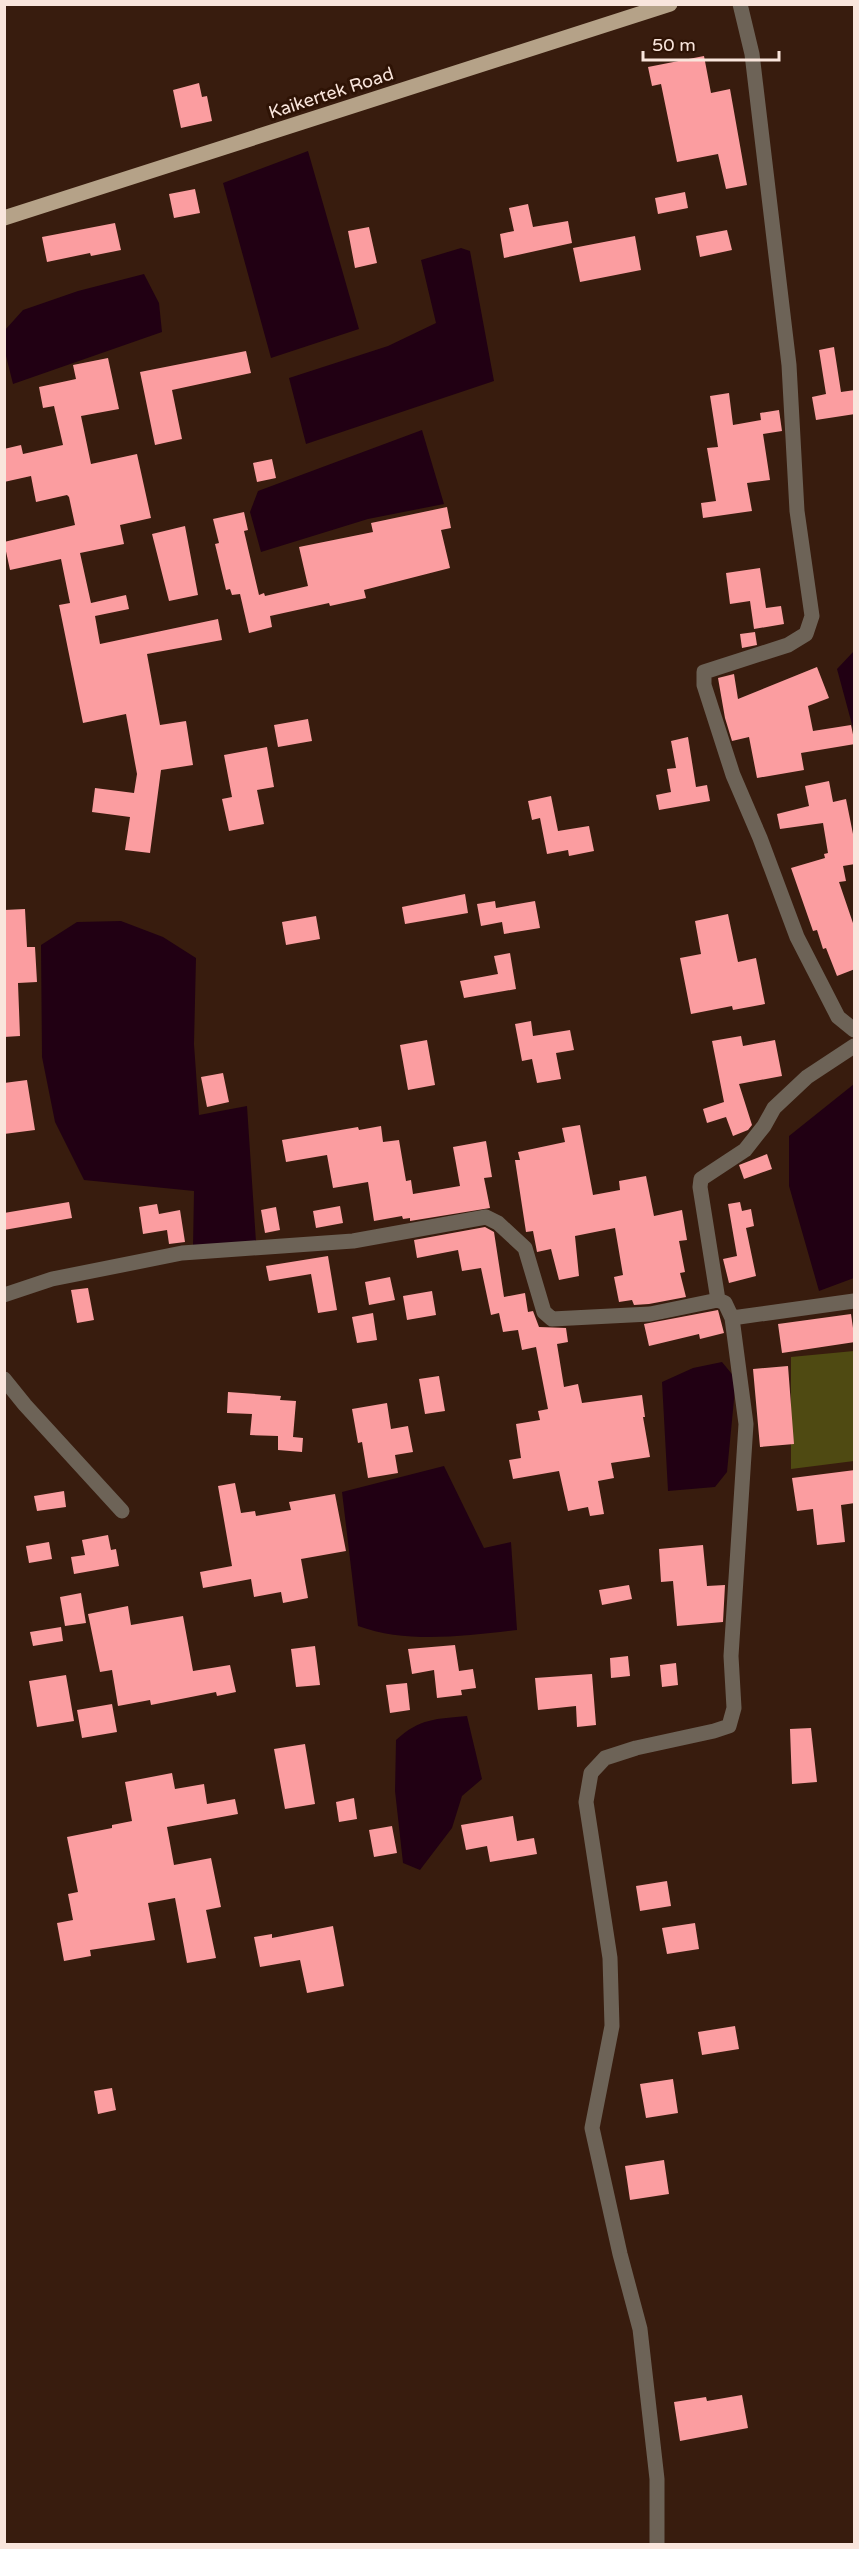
<svg xmlns="http://www.w3.org/2000/svg" width="859" height="2549" viewBox="0 0 859 2549" font-family="'Varela Round',sans-serif">
  <style>
    .green { fill: #4f4a12 }
    .water { fill: #210013 }
    .building { fill: #fb9da0 }
    .lines { fill: none; stroke-linecap: round; stroke-linejoin: round }
    .minor { stroke: #6d6357; stroke-width: 15 }
    .major { stroke: #b5a288; stroke-width: 15 }
    .labels { text-anchor: middle; stroke-width: 6; stroke-linejoin: round; paint-order: stroke }
    .street-label { font-size: 18px; fill: #f9e5dc; stroke: #2e1305 }
  </style>
  <rect width="100%" height="100%" fill="#381c0e"/>
  <path class="green" d="M854,1351V1461L791,1469V1357Z"/>
  <path class="water" d="M308,151L359,329L271,358L223,183Z
    M461,248L470,251L494,381L306,444L289,378L388,346L436,323L421,260Z
    M144,274L159,303L162,332L13,384L5,352V330L23,310L78,291Z
    M422,430L444,504L368,519L261,552L250,512L258,491Z
    M854,651V732L837,669Z
    M121,921L163,937L196,958L194,1044L199,1115L247,1106L256,1242L193,1247L194,1191L84,1180L55,1122L42,1057L41,945L77,922Z
    M854,1084V1278L819,1291L789,1186V1136Z
    M722,1362L736,1379L727,1472L715,1487L668,1491L662,1382L693,1368Z
    M444,1466L484,1548L511,1542L517,1630C465,1636 407,1644 358,1626L342,1492Z
    M467,1716L482,1779L462,1796L452,1828L420,1870L403,1863L395,1791L396,1740C420,1718 436,1719 467,1716Z"/>
  <path class="building" d="M704,56L711,93L730,89L747,185L726,189L718,154L677,162L661,84L652,86L648,67Z
    M199,83L202,97L207,96L212,121L181,128L173,90Z
    M195,189L200,213L174,218L169,194Z
    M685,192L688,208L658,214L655,198Z
    M528,204L533,227L568,221L572,243L504,258L500,234L514,231L509,208Z
    M115,223L121,250L91,256L90,253L47,262L42,237Z
    M369,227L377,263L355,268L348,231Z
    M727,230L732,250L700,257L696,236Z
    M635,236L641,270L580,282L573,248Z
    M834,347L841,392L855,390V414L816,420L812,397L826,394L819,350Z
    M246,351L251,373L172,390L182,439L155,445L140,372Z
    M108,358L119,409L81,416L91,464L137,454L151,518L120,525L124,544L80,553L91,603L126,595L129,609L95,616L100,644L218,619L222,640L147,654L160,725L186,721L193,765L161,770L150,853L125,850L130,817L92,812L95,788L134,793L137,774L126,714L83,723L59,605L70,603L61,559L10,570L4,542L75,525L69,497L67,495L36,502L31,476L4,482V449L21,445L23,454L63,445L54,406L43,408L39,387L76,379L73,365Z
    M729,393L733,425L761,420L760,413L779,410L782,431L763,434L770,480L747,483L752,511L703,518L701,503L716,501L707,448L718,447L710,396Z
    M272,459L276,478L257,482L253,463Z
    M447,507L451,528L441,530L450,568L364,590L366,598L330,606L329,603L270,616L272,627L249,633L240,594L232,595L230,589L226,590L215,544L219,543L213,519L244,512L248,530L244,531L259,595L264,593L265,596L308,586L299,547L373,532L371,523Z
    M185,526L198,595L169,601L152,534Z
    M760,568L766,608L781,606L784,624L754,629L750,601L730,604L726,573Z
    M755,632L757,645L742,648L740,634Z
    M817,667L829,698L808,706L813,731L851,725L855,744L801,753L804,770L757,778L749,737L732,741L725,718L718,678L734,674L738,699Z
    M308,719L312,741L278,747L274,725Z
    M688,737L696,787L707,785L710,801L659,810L656,795L671,792L667,769L676,768L671,741Z
    M267,747L274,787L257,790L264,824L229,831L222,799L232,797L224,755Z
    M829,781L833,802L846,799L855,844V864L843,866L846,881L839,882L855,929V969L837,976L826,948L823,949L817,930L813,931L791,868L825,858L824,854L828,853L823,823L780,829L777,814L809,806L805,786Z
    M551,796L558,831L589,826L594,851L569,856L568,850L547,854L540,818L532,820L528,801Z
    M465,894L468,913L405,924L402,907Z
    M495,901L496,908L535,901L540,928L504,934L502,922L481,926L477,904Z
    M25,909L27,947H35L37,982L18,983L20,1036L4,1037V910Z
    M728,914L738,962L756,958L765,1004L733,1010L732,1006L691,1014L680,958L701,954L695,921Z
    M316,916L320,939L286,945L282,922Z
    M510,953L516,989L464,998L460,981L498,974L494,956Z
    M531,1021L533,1036L570,1030L574,1050L556,1053L561,1079L537,1083L532,1059L522,1061L515,1024Z
    M741,1036L743,1046L775,1040L782,1076L739,1084L752,1125L748,1130L733,1136L726,1117L707,1123L703,1109L724,1102L712,1041Z
    M427,1040L435,1085L408,1090L400,1045Z
    M223,1073L229,1102L207,1107L201,1077Z
    M27,1080L35,1130L4,1134V1083Z
    M580,1125L593,1195L620,1190L619,1181L646,1176L654,1216L682,1210L687,1240L679,1241L685,1272L680,1273L686,1297L649,1304L634,1305L632,1300L619,1302L614,1277L623,1275L615,1228L575,1236L579,1276L559,1280L551,1249L537,1252L533,1231L526,1232L515,1160H520L518,1152L565,1142L562,1128Z
    M381,1126L383,1142L399,1140L406,1181L411,1180L413,1194L460,1186L453,1147L486,1141L492,1177L484,1178L490,1208L410,1221V1218L403,1219L402,1216L374,1221L368,1182L333,1188L327,1155L286,1162L282,1140L358,1127L359,1130Z
    M767,1154L772,1169L744,1179L739,1165Z
    M69,1202L72,1218L4,1230V1213Z
    M740,1202L742,1211L751,1209L754,1226L746,1228L756,1276L729,1283L723,1259L737,1256L728,1204Z
    M157,1204L159,1214L180,1210L185,1242L169,1244L167,1230L143,1234L139,1207Z
    M340,1206L343,1223L316,1228L313,1211Z
    M276,1207L280,1230L265,1233L261,1210Z
    M485,1227L494,1232L504,1297L525,1293L528,1312L533,1311L539,1327L566,1328L568,1342L557,1344L564,1387L578,1384L582,1403L642,1395L645,1417H643L650,1457L611,1463L614,1478L598,1481L604,1514L590,1516L588,1507L568,1511L559,1471L513,1479L509,1460L521,1458L516,1424L540,1420L538,1411L548,1409L536,1347L522,1350L518,1330L503,1332L499,1313L491,1315L481,1268L462,1271L458,1250L417,1258L414,1240Z
    M328,1256L337,1310L318,1313L311,1274L269,1281L266,1266Z
    M390,1277L395,1300L369,1305L365,1282Z
    M88,1288L94,1320L77,1323L71,1290Z
    M432,1291L436,1315L407,1320L403,1296Z
    M718,1310L724,1333L700,1339L699,1334L649,1346L644,1324Z
    M373,1313L377,1340L357,1343L352,1317Z
    M851,1314L855,1342L782,1353L778,1324Z
    M788,1366L794,1444L760,1447L753,1369Z
    M439,1376L445,1411L425,1414L419,1379Z
    M228,1392L281,1396L280,1400L296,1401L293,1437L303,1438L302,1452L278,1450V1436L250,1435L252,1414L227,1413Z
    M387,1403L391,1429L408,1426L413,1452L395,1455L398,1473L368,1478L362,1442L358,1443L352,1409Z
    M855,1470V1503L841,1505L845,1542L817,1545L813,1509L797,1511L792,1478Z
    M235,1483L241,1513L255,1511L256,1516L291,1510L289,1502L335,1494L346,1551L301,1559L308,1598L283,1603L281,1592L254,1597L251,1579L203,1588L200,1572L232,1566L218,1486Z
    M64,1491L66,1507L37,1511L34,1496Z
    M108,1535L111,1550L116,1549L119,1566L74,1574L71,1557L85,1555L82,1540Z
    M49,1542L52,1559L29,1563L26,1546Z
    M703,1545L707,1586L725,1585L723,1622L677,1626L673,1581L661,1582L659,1549Z
    M629,1585L632,1599L602,1605L599,1590Z
    M81,1593L86,1623L65,1626L60,1597Z
    M128,1606L131,1625L183,1616L193,1671L230,1665L236,1692L217,1696L216,1692L151,1705L150,1700L118,1706L112,1670L100,1672L88,1614Z
    M61,1627L63,1641L33,1646L30,1632Z
    M455,1645L459,1671L473,1669L476,1688L461,1690L462,1695L437,1698L434,1670L412,1674L408,1649Z
    M315,1646L320,1685L296,1687L291,1649Z
    M628,1656L630,1676L611,1678L610,1658Z
    M676,1663L678,1685L662,1687L660,1665Z
    M592,1674L596,1725L577,1727L576,1706L538,1710L535,1678Z
    M66,1675L74,1721L37,1727L29,1681Z
    M407,1683L410,1710L390,1713L386,1685Z
    M112,1704L117,1732L82,1738L77,1710Z
    M811,1728L817,1782L792,1784L790,1729Z
    M305,1744L315,1804L285,1809L274,1749Z
    M172,1773L175,1789L204,1784L207,1804L235,1799L238,1814L167,1827L174,1865L211,1858L221,1907L206,1910L216,1958L187,1963L175,1898L148,1903L155,1940L90,1950L91,1956L64,1961L57,1923L73,1920L68,1894L78,1892L67,1837L112,1828V1825L132,1821L125,1782Z
    M354,1798L357,1819L339,1822L336,1802Z
    M513,1816L517,1841L534,1838L537,1854L490,1862L487,1846L466,1850L461,1825Z
    M392,1826L397,1853L374,1857L369,1830Z
    M667,1881L671,1906L640,1911L636,1886Z
    M695,1923L699,1949L667,1954L662,1928Z
    M333,1926L344,1986L307,1993L300,1960L260,1967L254,1937L272,1934V1938Z
    M735,2026L739,2049L702,2055L698,2032Z
    M673,2079L678,2113L646,2118L640,2084Z
    M112,2088L116,2110L98,2114L94,2091Z
    M664,2160L669,2194L630,2200L625,2166Z
    M742,2395L748,2428L680,2441L674,2402L706,2397L707,2401Z"/>
  <g class="lines">
    <path class="minor" d="M740,4L752,54L789,365L797,511L812,616L806,634L788,645L704,672V685L733,775L760,838L797,937L838,1017L854,1030
      M4,1295L52,1279L182,1253L353,1241L486,1217L498,1223L525,1248L544,1312L552,1319L650,1314L718,1300L725,1303L732,1318L746,1424L731,1656L734,1708L729,1726L714,1731L636,1748L605,1758L591,1773L586,1802L610,1958L612,2026L592,2128L620,2254L640,2329L657,2479V2544
      M718,1300L700,1187L701,1179L745,1150L764,1126L774,1108L807,1077L854,1046
      M732,1318L854,1301
      M4,1379L25,1405L122,1511"/>
    <path class="major" d="M4,218L670,4"/>
  </g>
  <g class="labels">
    <g class="street-label">
      <text transform="translate(331 93) rotate(-18)" y="6">Kaikertek Road</text>
    </g>
  </g>
  <rect width="859" height="2549" fill="none" stroke="#f9e5dc" stroke-width="12"/>
  <path d="M643 51v9h136v-9" fill="none" stroke="#f9e5dc" stroke-width="3"/>
  <text x="652" y="51" font-size="18" fill="#f9e5dc" stroke="#2e1305" stroke-width="4.5" paint-order="stroke">50 m</text>
</svg>
